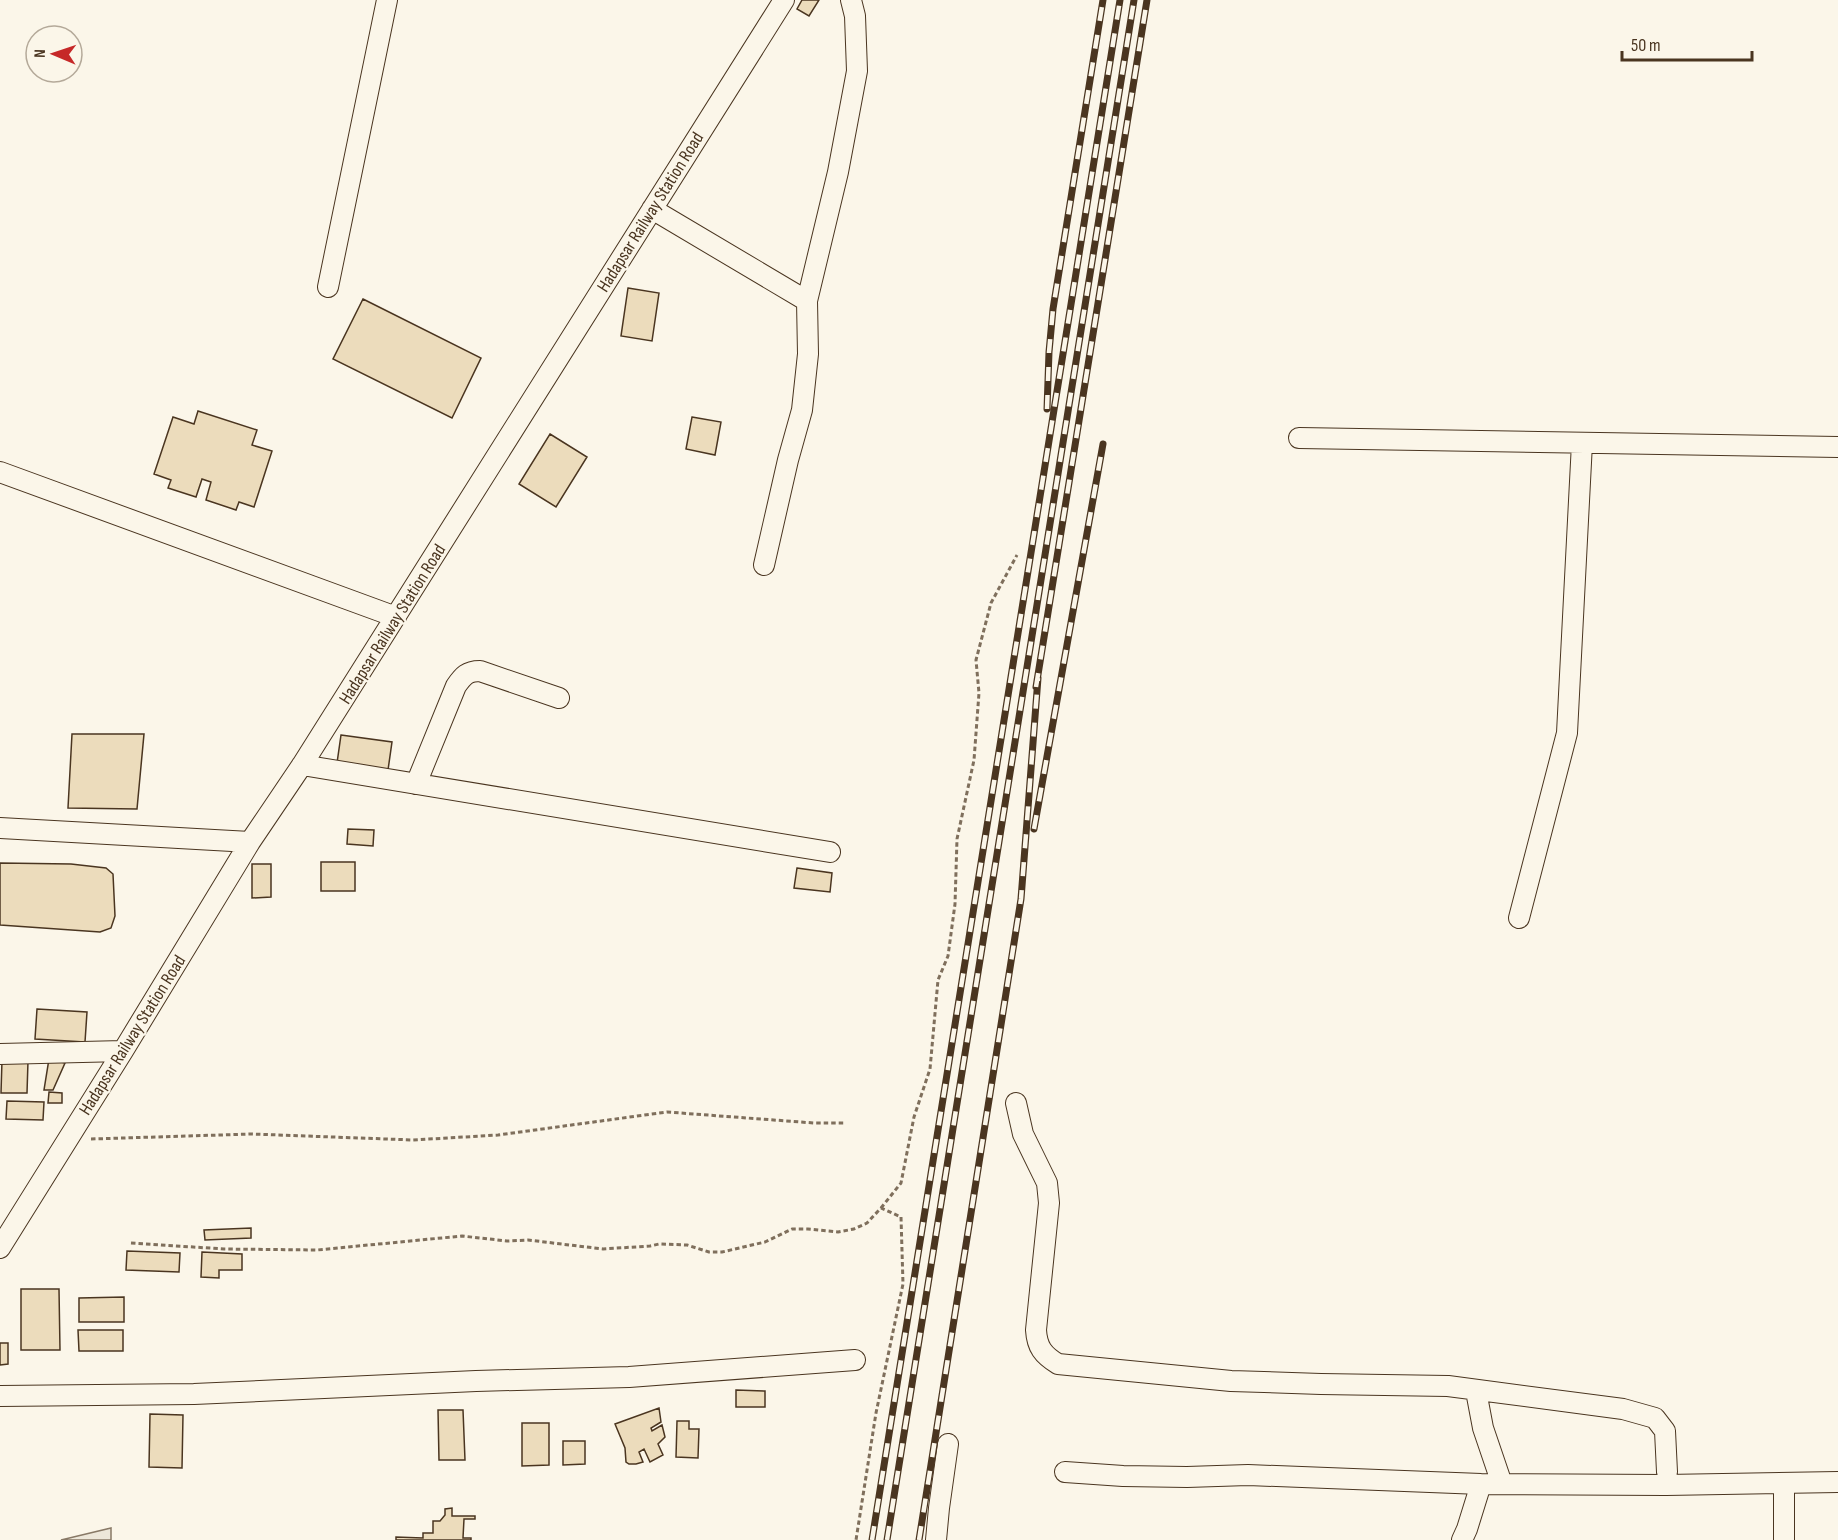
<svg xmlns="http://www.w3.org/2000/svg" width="1838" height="1540" viewBox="0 0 1838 1540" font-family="'Sofia Sans Condensed',sans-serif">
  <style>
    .parking { fill: #ede7d9; stroke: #887966; stroke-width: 1.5 }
    .building { fill: #ecdcbc; stroke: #4a3520; stroke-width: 1.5 }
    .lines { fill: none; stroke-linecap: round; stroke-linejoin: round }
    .minor-casing { stroke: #4a3520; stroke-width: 22 }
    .path { stroke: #7f6f5c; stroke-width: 3; stroke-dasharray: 4.5 3; stroke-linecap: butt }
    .minor { stroke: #fbf6e9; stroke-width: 20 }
    .rail-casing { stroke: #4a3520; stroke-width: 7 }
    .rail { stroke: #fbf6e9; stroke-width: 4.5; stroke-dasharray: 14; stroke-linecap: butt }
    .labels { text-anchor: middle; stroke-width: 4.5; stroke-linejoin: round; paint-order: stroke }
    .street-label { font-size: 18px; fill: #4a3520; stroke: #fbf6e9 }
  </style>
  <rect width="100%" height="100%" fill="#fbf6e9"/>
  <path class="parking" d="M111,1528V1540H61Z"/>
  <path class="building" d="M802,0H819L809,16L797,9Z
    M628,288L659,293L652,341L621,336Z
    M363,299L481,358L452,418L333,359Z
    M198,411L257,430L252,445L272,451L254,507L239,502L236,510L206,500L211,482L202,479L196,497L168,488L171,480L154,474L173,417L194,424Z
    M692,417L721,422L715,455L686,449Z
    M550,434L587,457L556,507L519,484Z
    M72,734H144L137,809L68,808Z
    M341,735L392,742L388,770L337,763Z
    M348,829L374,830L373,846L347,844Z
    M321,862H355V891H321Z
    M0,863L71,864L106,868L113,874L115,916L111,928L100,932L0,925Z
    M252,864H271V897L252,898Z
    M797,868L832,873L830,892L794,888Z
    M37,1009L87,1012L85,1042L35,1039Z
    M49,1059L65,1063L53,1090H44Z
    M2,1060L28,1061L27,1093H1Z
    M49,1092L62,1093V1103H48Z
    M7,1101L44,1102L43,1120L6,1119Z
    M251,1228V1238L205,1240L204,1230Z
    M127,1251L180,1253L179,1272L126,1270Z
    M202,1252L242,1254V1270H219V1278L201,1277Z
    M21,1289H59L60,1350H21Z
    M124,1297V1322H79V1298Z
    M78,1330H123V1351H79Z
    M0,1343H8V1364L0,1365Z
    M736,1390L765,1391V1407H736Z
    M659,1408L661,1422L651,1428L652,1431L662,1425L665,1437L658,1444L663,1455L650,1462L644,1449L639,1452L643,1462L636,1464H629L626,1462L625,1448L615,1424Z
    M438,1410H463L465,1460H439Z
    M150,1414L183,1415L182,1468L149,1467Z
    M677,1421H689V1429H699L698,1458L676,1457Z
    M522,1423H549V1465L522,1466Z
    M563,1441H585V1464L563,1465Z
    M452,1508V1516H475V1519H464L463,1538H471V1540H396V1537L423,1538V1533H433V1521H440L445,1515V1509Z"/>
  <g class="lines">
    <defs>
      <path id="minor" d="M652,209L807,301
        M328,287L387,0
        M1299,438L1838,447
        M0,472L396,617
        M764,565L788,460L802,410L808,354L807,301L838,172L857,71L855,16L851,0
        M302,765L830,852
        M416,784L456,686C463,676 467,671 480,671L559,698
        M0,828L250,842
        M1519,918L1567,733L1582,443
        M0,1054L123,1051
        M1016,1103L1023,1134L1047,1183L1049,1203L1036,1330C1037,1347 1043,1355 1058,1364L1231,1381L1321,1384L1448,1386L1623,1409L1655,1418L1665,1431L1667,1472
        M0,1248L123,1051L250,842L302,765L784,0
        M1476,1391L1483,1428L1502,1484
        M0,1396L194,1394L476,1381L629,1377L855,1360
        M1065,1472L1123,1476L1187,1477L1248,1475L1481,1484L1666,1485L1838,1482
        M936,1540L939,1508L948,1444
        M1462,1540L1467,1529L1481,1484
        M1784,1540V1483"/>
    </defs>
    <use href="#minor" class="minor-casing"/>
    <path class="path" d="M91,1139L252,1134L413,1140L498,1135L667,1112L814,1123H846
      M881,1208L901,1183L914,1117L930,1069L938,980L948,956L955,904L957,839L974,760L979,693L976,660L991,603L1017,555
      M131,1243L224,1249L317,1250L462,1236L507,1241L528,1240L603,1249L650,1246L659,1244L687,1245L709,1252H722L765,1242L792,1229H808L838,1232L854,1229L867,1223L881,1208L901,1217L903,1284L876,1413L856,1540"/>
    <use href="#minor" class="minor"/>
    <defs>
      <path id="rail" d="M1047,409L1049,352L1053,309L1103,0
        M1036,687L1147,0
        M1034,829L1103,444
        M872,1540L1120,0
        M887,1540L1134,0
        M919,1540L1021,899L1038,678"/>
    </defs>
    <use href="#rail" class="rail-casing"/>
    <use href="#rail" class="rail"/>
  </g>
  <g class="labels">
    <g class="street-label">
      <text transform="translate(650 212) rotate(-58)" y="6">Hadapsar Railway Station Road</text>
      <text transform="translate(392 624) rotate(-58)" y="6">Hadapsar Railway Station Road</text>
      <text transform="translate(132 1035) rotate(-58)" y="6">Hadapsar Railway Station Road</text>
    </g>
  </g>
  <g transform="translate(54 54) rotate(272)"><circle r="28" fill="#fbf6e9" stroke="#b4a999" stroke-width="1.5"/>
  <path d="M0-4.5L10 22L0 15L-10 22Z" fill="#c62828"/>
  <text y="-9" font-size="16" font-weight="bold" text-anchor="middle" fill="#4a3520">N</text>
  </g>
  <path d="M1622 51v9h130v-9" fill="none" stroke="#4a3520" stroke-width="3"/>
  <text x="1631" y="51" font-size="18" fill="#4a3520" stroke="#fbf6e9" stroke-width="4.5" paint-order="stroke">50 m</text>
</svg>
